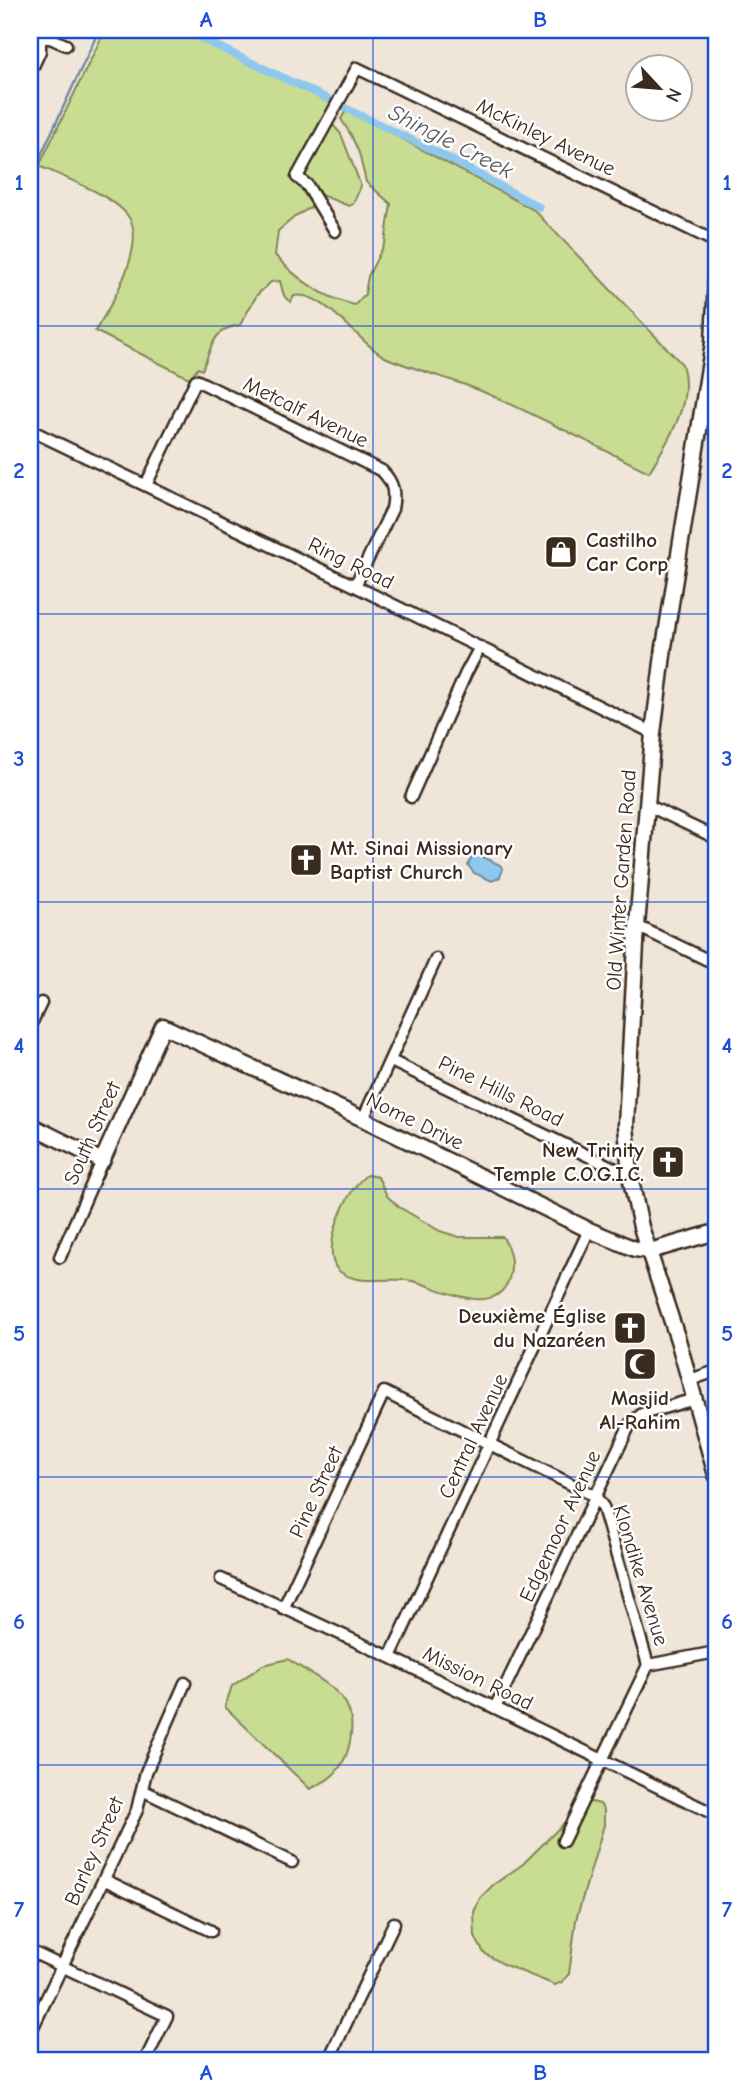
<svg xmlns="http://www.w3.org/2000/svg" width="746" height="2091" viewBox="0 0 746 2091" font-family="'Comic Neue',sans-serif">
  <style>
    .green { fill: #c8dd92; stroke: #828458; stroke-width: 2 }
    .water { fill: #8fc8ee; stroke: #6d899b; stroke-width: 2 }
    .lines { fill: none; stroke-linecap: round; stroke-linejoin: round }
    .stream { stroke: #6d899b; stroke-width: 2.5 }
    .canal { stroke: #8fc8ee; stroke-width: 8 }
    .street-casing { stroke: #3b2a1e; stroke-width: 15 }
    .secondary-casing { stroke: #3b2a1e; stroke-width: 19 }
    .street { stroke: #fff; stroke-width: 10 }
    .secondary { stroke: #fff; stroke-width: 14 }
    .grid { fill: none; stroke: #1d4ed8; stroke-width: 2; stroke-opacity: 0.55 }
    .labels { text-anchor: middle; stroke-width: 5; stroke-linejoin: round; paint-order: stroke }
    .street-label { font-size: 21px; fill: #3b2a1e; stroke: #fff }
    .poi-label { font-size: 21px; font-weight: bold; fill: #3b2a1e; stroke: #fff; text-anchor: start }
    .water-label { font-size: 23px; font-style: italic; fill: #54595c; stroke: #fff }
    .neatline { fill: none; stroke: #1d4ed8; stroke-width: 2.5 }
    .grid-label { font-size: 23px; text-anchor: middle; font-weight: bold; fill: #1d4ed8 }
  </style>
  <rect width="100%" height="100%" fill="#efe6d9"/>
  <filter id="ink" filterUnits="userSpaceOnUse"><feTurbulence type="fractalNoise" baseFrequency=".0143" numOctaves="2"/><feDisplacementMap in="SourceGraphic" scale="14" xChannelSelector="R" yChannelSelector="G"/><feConvolveMatrix kernelMatrix="1 2 1 2 8 2 1 2 1" color-interpolation-filters="sRGB"/></filter>
  <g filter="url(#ink)">
    <path class="green" d="M105,30H184L332,101L330,110L332,124L341,134L361,186L353,204L349,206L321,195L319,203L297,215L278,231L275,255C296,279 324,298 355,305L365,294L368,276L385,243L391,204L366,182L359,153L351,135L341,119L347,109L534,210L682,364C694,402 669,440 649,472C593,445 538,415 481,391C450,378 414,370 385,357C359,344 325,290 294,296L291,302C282,298 283,290 280,281L271,282L257,295L240,325C212,329 212,347 202,370L198,368L189,378L95,331C111,306 148,244 128,216C113,195 63,177 39,166Z
      M367,1175L378,1177L387,1196L399,1207L440,1231L459,1237H503C510,1250 514,1264 509,1279C495,1320 439,1287 413,1281C390,1276 359,1287 339,1271C318,1253 347,1187 367,1175Z
      M288,1659C305,1671 329,1682 342,1698C359,1718 351,1758 333,1775C327,1781 318,1785 310,1789L225,1707L232,1686L263,1665Z
      M592,1802L600,1804L604,1810V1825L576,1920L569,1974L562,1982L555,1985L505,1965L484,1953L475,1937L474,1912L480,1898L493,1885L523,1864L584,1803Z"/>
    <path class="water" d="M479,855L500,865L503,869L500,877L492,881L474,873L468,865L472,856Z"/>
    <g class="lines">
      <path class="stream" d="M30,179L99,30"/>
      <path class="canal" d="M183,30L328,99
        M347,109L437,152L539,207"/>
      <defs>
        <path id="street" d="M30,30L40,38H50L66,45
          M30,73L40,51V38
          M335,231L307,185L297,177L357,68L716,242
          M30,430L355,586L653,733
          M146,485L196,380L382,471C394,483 395,493 392,509L355,586
          M411,797L466,673L480,647
          M647,805L716,838
          M637,926L716,964
          M30,1026L41,1003
          M391,1061L630,1176
          M363,1119L436,959
          M60,1257L102,1161
          M690,1380L716,1371
          M221,1579L390,1657L716,1815
          M283,1609L384,1392L595,1496L603,1507L648,1665
          M390,1657L589,1230
          M648,1665L716,1652
          M495,1708L630,1424L642,1414L695,1399
          M142,1790L292,1862
          M563,1841L648,1665
          M105,1880L211,1931
          M30,1951L167,2016L145,2061
          M30,2033L137,1810L146,1772L185,1683
          M328,2061L394,1923"/>
        <path id="secondary" d="M716,280L713,343L664,647L653,733L637,926L626,1125L630,1176L641,1227L678,1340L716,1475
          M30,1125L102,1161L163,1026L363,1119L589,1230L635,1249L650,1251L716,1232"/>
      </defs>
      <use href="#street" class="street-casing"/>
      <use href="#secondary" class="secondary-casing"/>
      <use href="#street" class="street"/>
      <use href="#secondary" class="secondary"/>
    </g>
  </g>
  <path class="grid" d="M373,30V2061M30,326H716M30,614H716M30,902H716M30,1189H716M30,1477H716M30,1765H716"/>
  <defs>
    <symbol id="shop-square" viewBox="-11 -11 22 22"><rect x="-9" y="-9" width="18" height="18" rx="4" fill="#3b2a1e" stroke="#fff"/><path d="M-5-2.5h2.3a2.7 3.5 0 0 1 5.4 0H5L5.5 6h-11ZM-1.5-2.5h3a1.5 2.3 0 0 0-3 0Z" fill="#fff"/></symbol>
    <symbol id="church-square" viewBox="-11 -11 22 22"><rect x="-9" y="-9" width="18" height="18" rx="4" fill="#3b2a1e" stroke="#fff"/><path d="M-1.2-6h2.4v3.5h3.3v2.4h-3.3V6h-2.4V-.1h-3.3v-2.4h3.3Z" fill="#fff"/></symbol>
    <symbol id="mosque-square" viewBox="-11 -11 22 22"><rect x="-9" y="-9" width="18" height="18" rx="4" fill="#3b2a1e" stroke="#fff"/><path d="M3.5-4.9A6 6 0 1 0 3.5 4.9A5 5 0 1 1 3.5-4.9Z" fill="#fff"/></symbol>
  </defs>
  <g fill-rule="evenodd">
    <use href="#shop-square" x="542" y="533" width="38" height="38"/>
    <use href="#church-square" x="287" y="841" width="38" height="38"/>
    <use href="#church-square" x="649" y="1143" width="38" height="38"/>
    <use href="#church-square" x="611" y="1309" width="38" height="38"/>
    <use href="#mosque-square" x="621" y="1345" width="38" height="38"/>
  </g>
  <g class="labels">
    <g class="street-label">
      <text transform="translate(546 137) rotate(26)" y="7">McKinley Avenue</text>
      <text transform="translate(306 412) rotate(26)" y="7">Metcalf Avenue</text>
      <text transform="translate(351 563) rotate(26)" y="7">Ring Road</text>
      <text transform="translate(621 880) rotate(-86)" y="7">Old Winter Garden Road</text>
      <text transform="translate(501 1091) rotate(26)" y="7">Pine Hills Road</text>
      <text transform="translate(415 1121) rotate(26)" y="7">Nome Drive</text>
      <text transform="translate(92 1133) rotate(-66)" y="7">South Street</text>
      <text transform="translate(473 1436) rotate(-65)" y="7">Central Avenue</text>
      <text transform="translate(316 1492) rotate(-65)" y="7">Pine Street</text>
      <text transform="translate(560 1526) rotate(-65)" y="7">Edgemoor Avenue</text>
      <text transform="translate(641 1575) rotate(73)" y="7">Klondike Avenue</text>
      <text transform="translate(478 1678) rotate(26)" y="7">Mission Road</text>
      <text transform="translate(94 1851) rotate(-66)" y="7">Barley Street</text>
    </g>
    <g class="poi-label">
      <text x="586" y="547">Castilho<tspan x="586" dy="24">Car Corp</tspan></text>
      <text x="330" y="855">Mt. Sinai Missionary<tspan x="330" dy="24">Baptist Church</tspan></text>
      <text x="644" y="1157" text-anchor="end">New Trinity<tspan x="644" dy="24">Temple C.O.G.I.C.</tspan></text>
      <text x="606" y="1323" text-anchor="end">Deuxième Église<tspan x="606" dy="24">du Nazaréen</tspan></text>
      <text x="640" y="1405" text-anchor="middle">Masjid<tspan x="640" dy="24">Al-Rahim</tspan></text>
    </g>
    <g class="water-label">
      <text transform="translate(451 141) rotate(27)" y="8">Shingle Creek</text>
    </g>
  </g>
  <rect width="746" height="2091" fill="none" stroke="#fff" stroke-width="77"/>
  <g transform="translate(659 88) rotate(116)"><circle r="33" fill="#ffffff" stroke="#b1aaa5" stroke-width="2"/>
  <path d="M0-5L12 26L0 18L-12 26Z" fill="#3b2a1e"/>
  <text y="-10" font-size="19" font-weight="bold" text-anchor="middle" fill="#3b2a1e">N</text>
  </g>
  <rect x="38" y="38" width="670" height="2014" class="neatline"/>
  <g class="grid-label">
    <text x="206" y="27">A</text>
    <text x="540" y="27">B</text>
    <text x="19" y="190">1</text>
    <text x="727" y="190">1</text>
    <text x="19" y="478">2</text>
    <text x="727" y="478">2</text>
    <text x="19" y="766">3</text>
    <text x="727" y="766">3</text>
    <text x="19" y="1053">4</text>
    <text x="727" y="1053">4</text>
    <text x="19" y="1341">5</text>
    <text x="727" y="1341">5</text>
    <text x="19" y="1629">6</text>
    <text x="727" y="1629">6</text>
    <text x="19" y="1917">7</text>
    <text x="727" y="1917">7</text>
    <text x="206" y="2080">A</text>
    <text x="540" y="2080">B</text>
  </g>
</svg>
